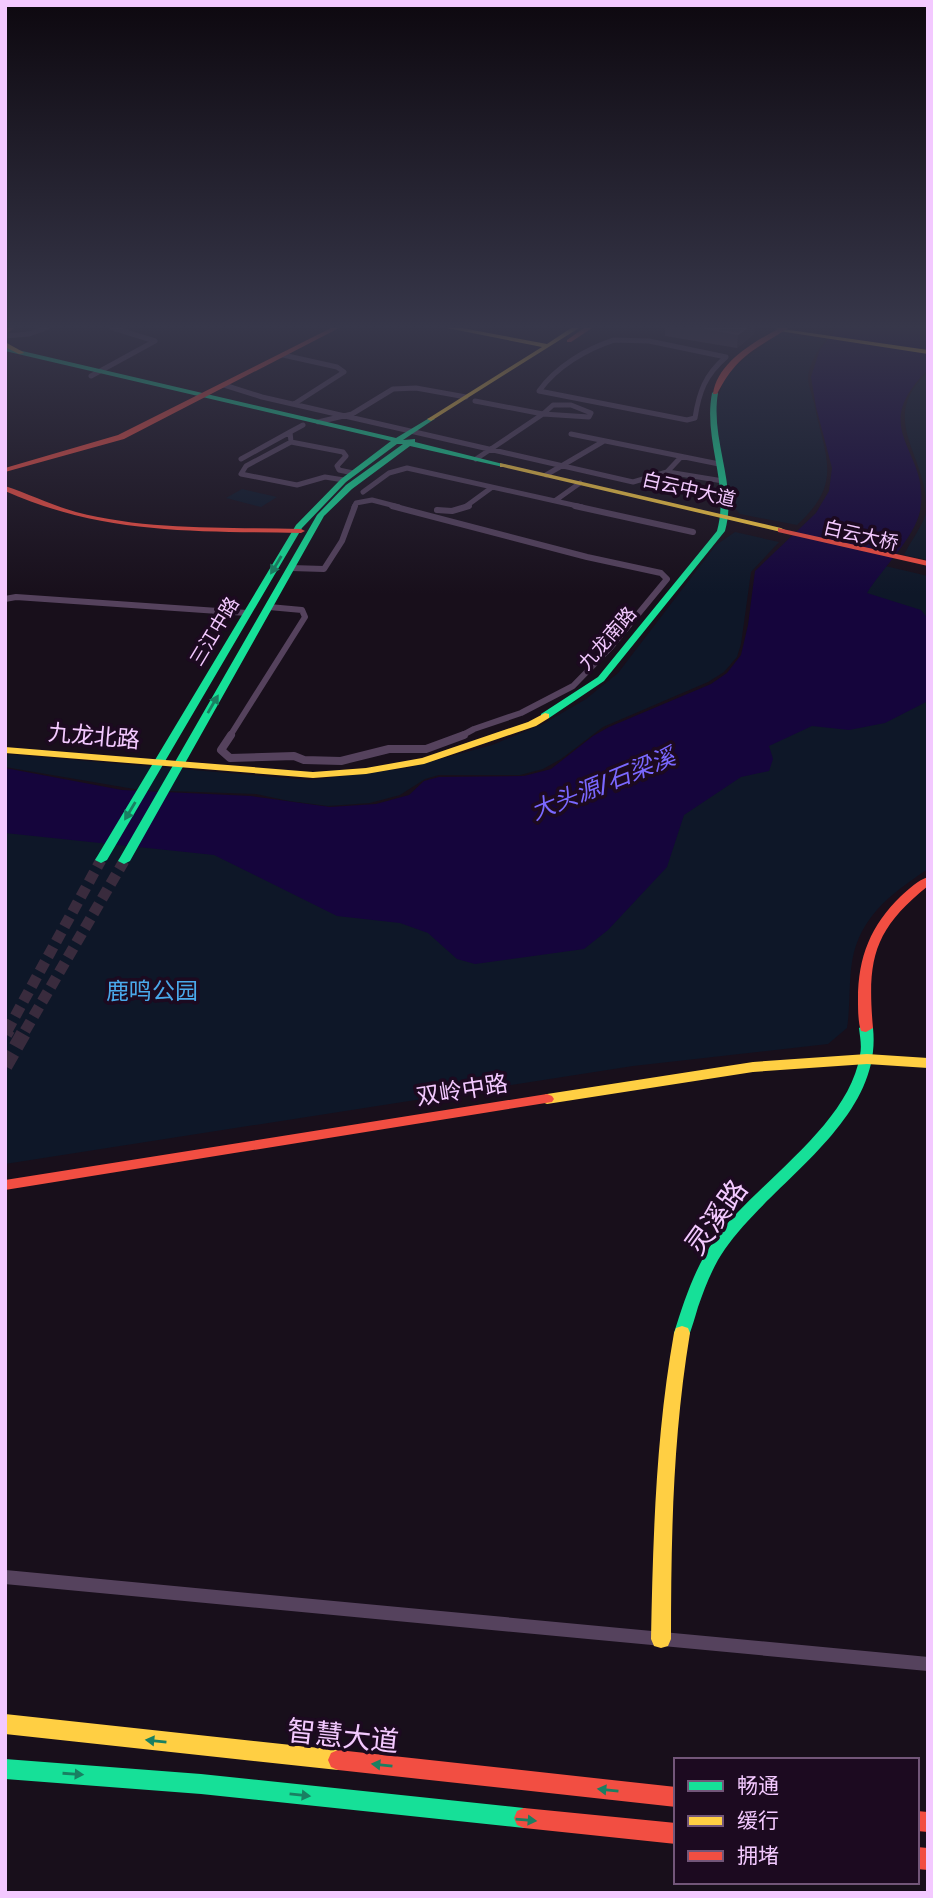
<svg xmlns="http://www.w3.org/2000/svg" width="933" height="1898" viewBox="0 0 933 1898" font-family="Cabin,'Noto Sans SC',sans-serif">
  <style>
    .green { fill: #0e1728 }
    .water { fill: #15053c }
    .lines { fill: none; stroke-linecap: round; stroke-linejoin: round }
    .secondary-tunnel-far1 { stroke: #392b3d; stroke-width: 11; stroke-dasharray: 11 6; stroke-linecap: butt }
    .secondary-tunnel { stroke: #392b3d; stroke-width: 15; stroke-dasharray: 15 7; stroke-linecap: butt }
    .street-far3 { stroke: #55425d; stroke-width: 5 }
    .street-far2 { stroke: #55425d; stroke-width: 6 }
    .street-far1 { stroke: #55425d; stroke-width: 8 }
    .street { stroke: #55425d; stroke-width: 14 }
    .fast { fill: #16e098; fill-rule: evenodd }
    .slow { fill: #ffcf43; fill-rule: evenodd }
    .jam { fill: #f24e42; fill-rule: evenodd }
    .wall { fill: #47374c }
    .shaded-wall { fill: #2c2030 }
    .building { fill: #59475f; stroke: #725b78; stroke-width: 2 }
    .oneway { fill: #198062 }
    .labels { text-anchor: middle; stroke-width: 7; stroke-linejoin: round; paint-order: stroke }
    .far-street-label { font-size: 19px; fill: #f3c9ff; stroke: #1c0a20 }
    .street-label { font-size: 23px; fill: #f3c9ff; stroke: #1c0a20 }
    .park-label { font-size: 23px; fill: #4aa9eb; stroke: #1c0a20 }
    .water-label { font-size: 24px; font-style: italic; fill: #7a68ff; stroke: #1c0a20 }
    .near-street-label { font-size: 28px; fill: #f3c9ff; stroke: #1c0a20 }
  </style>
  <rect width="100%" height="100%" fill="#180f1b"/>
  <path class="green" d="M780,333L826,339C819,349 809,363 808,377C808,385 812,395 814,403C825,458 844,482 797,525L740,514L732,505L716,433V405L726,373Z
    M928,372V560L904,555C909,544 925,522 926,512C930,457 875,420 928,372Z
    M242,489L277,497L261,507L226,498Z
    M735,532L779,542L751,572L741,644L737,657L724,672L708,682L603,727L561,759L543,769L520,775H439L425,779L400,795L370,803L328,806L289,801L256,794L140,790L5,767V754L311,780L407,768L492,745L543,724L586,699L618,673L716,545Z
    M881,565L928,576V623L863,593Z
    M928,687V869C895,891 865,912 854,952C848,975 851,1004 847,1028L828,1044L633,1066L5,1164V828L678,814L765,746L810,723Z"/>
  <path class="water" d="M837,328H928V370C865,431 932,451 920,511C915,537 881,570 867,593L921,610L928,619V701L885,723L849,730L812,726L769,746L773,759L769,771L741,777L684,815L667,867L608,930L584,949L475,964L457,959L428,933L400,923L337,916L214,855L5,833V768L122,790L251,796L330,807L376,804L409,795L424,781L439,777L524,776L551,769L593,736L609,727L711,684L727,673L741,655L748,625L755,571L816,513L829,491L832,468L816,407L811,377L820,349Z"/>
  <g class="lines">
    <path class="secondary-tunnel-far1" d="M7,1031L101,860
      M25,1031L124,861"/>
    <path class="secondary-tunnel" d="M5,1034L8,1029
      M5,1066L26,1029"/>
    <path class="street-far3" d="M5,336L29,334L46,328
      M614,340L649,341L726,357C705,375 699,392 695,418L687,420L539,391C556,367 586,349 614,340Z
      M283,355L337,367L344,372L294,404
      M91,376L155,341L113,328
      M224,385L262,397L633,482L667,472L681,457
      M475,401L543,414
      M553,405H571L591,413L589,417L543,414Z
      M318,422L352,414L393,389L416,388L466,397
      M303,425L290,432L291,442L246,466L241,474L297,485L325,477L344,480
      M571,434L719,464
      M291,442L343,452L346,456L337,466L339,470L353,473
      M241,459L290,432
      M476,459L543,414
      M668,472L723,481
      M546,475L604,441
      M363,492L389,473L407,468L582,507
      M556,500L580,483
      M354,507L356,503L372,500L399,507
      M465,507L491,488"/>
    <path class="street-far2" d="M392,506L587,557L661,573L667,579L610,648L573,686L521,713L474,729L461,736
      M575,506L693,532
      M437,510L452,511L469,506
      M291,568L324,569L342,541L355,506
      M5,599L16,597L247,613
      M230,736L305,617L302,610L269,607"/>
    <path class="street-far1" d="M231,735L221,750L230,758L294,756L304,760L341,761L389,749H426L464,735"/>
    <path class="street" d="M5,1577L928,1664"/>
    <path class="fast" d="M5,347L396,438L431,417L435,419L433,420L403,440L415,439V442L507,465L503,467L410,446L352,489L324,516L130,861L124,864L118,861L317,515L346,485L403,444H397L346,482L302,528L107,860L101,863L95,860L296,525L341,479L391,441L5,351Z
      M715,391L718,393C710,441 738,484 725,531L604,681L549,718H541V714L598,677L717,531C730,484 703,441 712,393Z
      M866,1024L873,1028C883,1121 772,1181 725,1249C713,1266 705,1287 698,1307C695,1317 692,1328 688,1338L682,1340L676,1338L674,1333C684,1301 695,1267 715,1239C756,1183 849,1126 860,1055C862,1046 860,1037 859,1028Z
      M5,1759L201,1774L524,1808L531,1811L534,1818L531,1825L524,1828L201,1794L5,1779Z"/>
    <path class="slow" d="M447,328H462L547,344L571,328H579L431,421L427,419L429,418L542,347Z
      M776,328L928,350V354L779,331Z
      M5,342L23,352L24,353L19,354L5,347Z
      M500,463L781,528L785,530L781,532L503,467H500Z
      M545,713L549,714V718L536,726L424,764L366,774L313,778L5,753V747L313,772L366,768L422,758L528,722Z
      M867,1054L928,1058V1068L867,1064L753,1072L547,1104L542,1102L540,1099L542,1096L547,1094L753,1062Z
      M682,1326L688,1328L690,1333C673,1435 671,1536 671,1639L668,1646L661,1648L654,1646L651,1639C653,1536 656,1434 674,1333L676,1328Z
      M5,1714L338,1750L345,1753L348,1760L345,1767L338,1770L5,1734Z"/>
    <path class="jam" d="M7,328H14L5,335Z
      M331,328H339L124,439L5,472V468L118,435Z
      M584,328H592L571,342H567V340Z
      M780,328H788C753,351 737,355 717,394H713C717,363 753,342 780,328Z
      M5,486C29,494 51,505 76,512C149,531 227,527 301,529L305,531L301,533C195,531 104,535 5,491Z
      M778,528L928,561V566L778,532Z
      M928,877V886C873,930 867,960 873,1028L866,1032L861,1031C858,1022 858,1009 858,999C858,957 871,925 901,896C909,889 918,880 928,877Z
      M547,1094L552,1096L554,1099L552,1102L5,1190V1180Z
      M338,1750L676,1787V1807L338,1770L331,1767L328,1760L331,1753Z
      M524,1808L676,1823V1844L524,1828L517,1825L514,1818L517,1811Z
      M917,1811L928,1812V1832L917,1831Z
      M917,1847L928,1848V1870L917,1869Z"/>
  </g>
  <path class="wall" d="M665,328H755L754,334L737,348L665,336Z"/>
  <path class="shaded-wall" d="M746,328H755L754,334L737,348L738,334Z"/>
  <path class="building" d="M704,328H746L738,334Z"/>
  <defs><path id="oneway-solid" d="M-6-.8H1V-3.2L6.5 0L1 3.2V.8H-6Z" transform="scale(1.75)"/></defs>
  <g class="oneway">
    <use href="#oneway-solid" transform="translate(276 565) rotate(121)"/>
    <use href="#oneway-solid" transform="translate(213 704) rotate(-60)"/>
    <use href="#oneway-solid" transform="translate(130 811) rotate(121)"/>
    <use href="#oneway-solid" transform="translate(156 1741) rotate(-174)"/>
    <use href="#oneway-solid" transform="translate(382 1765) rotate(-174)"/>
    <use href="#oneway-solid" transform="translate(73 1774) rotate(4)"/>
    <use href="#oneway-solid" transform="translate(608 1790) rotate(-174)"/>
    <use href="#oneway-solid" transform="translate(300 1795) rotate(6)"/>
    <use href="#oneway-solid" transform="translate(526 1820) rotate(5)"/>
  </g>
  <linearGradient id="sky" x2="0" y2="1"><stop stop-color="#0d080f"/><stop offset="0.55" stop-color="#37374a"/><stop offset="1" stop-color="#37374a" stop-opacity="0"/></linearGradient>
  <rect width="933" height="594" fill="url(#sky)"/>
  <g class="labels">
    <g class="far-street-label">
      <text transform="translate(689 489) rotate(13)" y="7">白云中大道</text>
      <text transform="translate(861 535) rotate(13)" y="7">白云大桥</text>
      <text transform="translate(214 631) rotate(-59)" y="7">三江中路</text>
      <text transform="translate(607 638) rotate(-49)" y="7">九龙南路</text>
    </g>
    <g class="street-label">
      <text transform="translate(94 736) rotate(5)" y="8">九龙北路</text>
      <text transform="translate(462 1090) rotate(-9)" y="8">双岭中路</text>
    </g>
    <g class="park-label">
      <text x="152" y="999">鹿鸣公园</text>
    </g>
    <g class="water-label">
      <text transform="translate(603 784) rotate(-22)" y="8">大头源/石梁溪</text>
    </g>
    <g class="near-street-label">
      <text transform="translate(716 1217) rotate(-54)" y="10">灵溪路</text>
      <text transform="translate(343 1736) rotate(6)" y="10">智慧大道</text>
    </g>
  </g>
  <rect width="933" height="1898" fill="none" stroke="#f3c9ff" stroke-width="14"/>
  <rect x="674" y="1758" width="245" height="126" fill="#1c0a20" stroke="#725679" stroke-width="2"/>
  <rect x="688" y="1781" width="35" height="10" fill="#16e098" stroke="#725679" stroke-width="2"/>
  <text x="737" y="1793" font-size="21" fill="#f3c9ff">畅通</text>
  <rect x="688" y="1816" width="35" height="10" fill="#ffcf43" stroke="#725679" stroke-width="2"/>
  <text x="737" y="1828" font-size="21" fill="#f3c9ff">缓行</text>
  <rect x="688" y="1851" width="35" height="10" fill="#f24e42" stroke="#725679" stroke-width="2"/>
  <text x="737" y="1863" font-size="21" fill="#f3c9ff">拥堵</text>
</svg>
